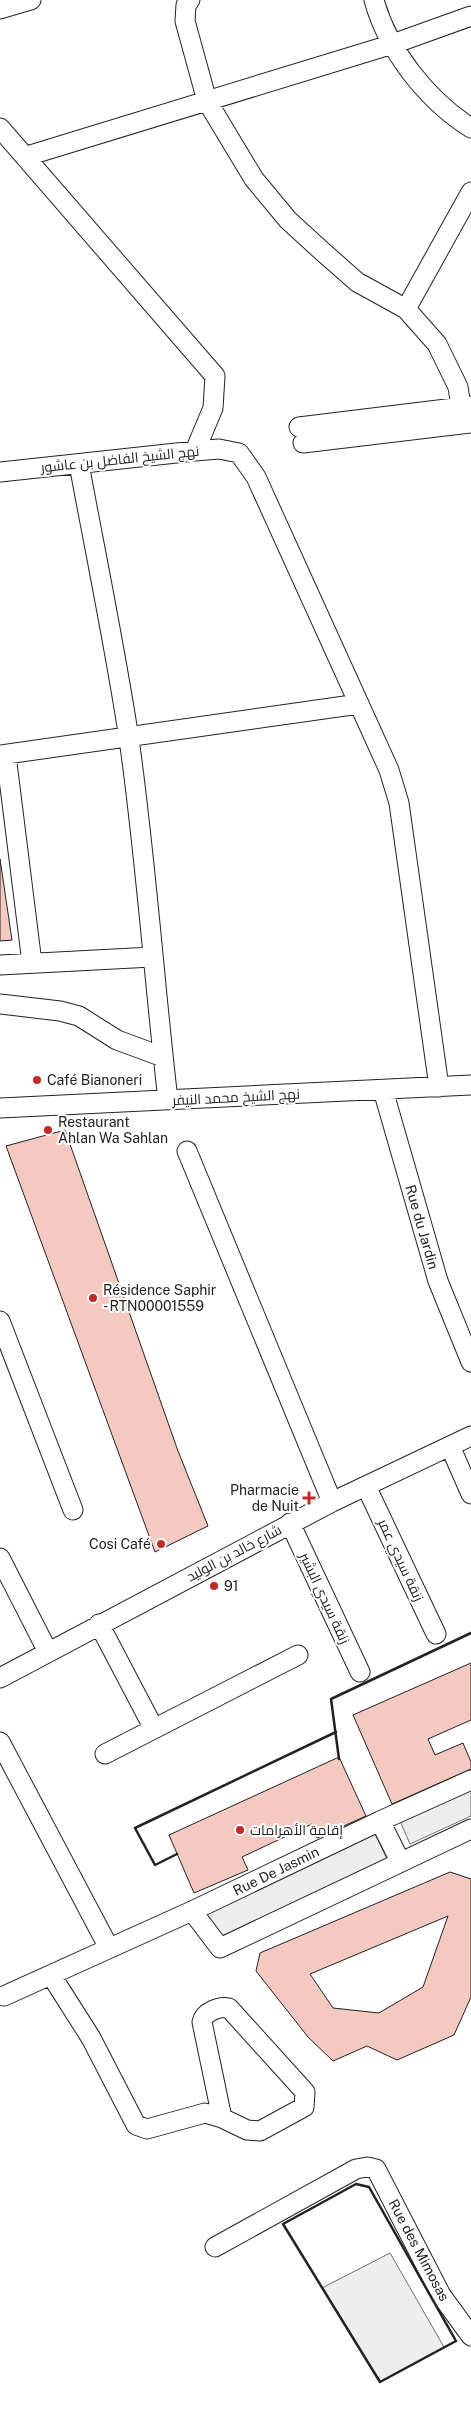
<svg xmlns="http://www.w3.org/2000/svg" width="471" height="2432" viewBox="0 0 471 2432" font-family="'Public Sans',Cairo,sans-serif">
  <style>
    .garden { fill: #eee; stroke: #6f6f6f }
    .parking { fill: #ededed; stroke: #6f6f6f }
    .building { fill: #f3c9c0; stroke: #222; fill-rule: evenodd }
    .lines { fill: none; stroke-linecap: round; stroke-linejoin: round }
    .minor-casing { stroke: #222; stroke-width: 21 }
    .minor { stroke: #fff; stroke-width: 19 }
    .wall { stroke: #222; stroke-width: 2.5 }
    .poi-dot { fill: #c62828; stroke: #fff; stroke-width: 2 }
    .labels { text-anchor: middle; stroke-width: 4; stroke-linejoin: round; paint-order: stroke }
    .street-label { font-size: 14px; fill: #222; stroke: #fff }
    .poi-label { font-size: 14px; fill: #222; stroke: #fff; text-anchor: start }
  </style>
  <rect width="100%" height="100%" fill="#fff"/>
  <path class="garden" d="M390,2253L444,2347L380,2382L322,2288Z"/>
  <path class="parking" d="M471,1789V1816L410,1844L400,1821Z
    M375,1834L387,1859L218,1938L206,1913Z"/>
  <path class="building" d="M0,859L12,940L0,941Z
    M65,1130L178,1451L208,1526L155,1552L6,1146Z
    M471,1663V1720L428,1739L435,1755L463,1743L471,1762V1769L392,1804L353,1715Z
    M339,1757L366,1816L317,1838L312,1824L242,1857L248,1870L194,1893L169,1835Z
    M450,1872L471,1879V1997L454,2035L397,2060L367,2046L333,2061L308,2037L256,1971L260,1953ZM448,1916L423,1987L379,2013L333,2008L310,1974Z"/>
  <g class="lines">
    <defs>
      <path id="minor" d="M190,0L186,5L185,21L207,101L254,179L288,220L323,252L357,282L406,309L437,344L458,387L461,407
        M374,0C388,51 427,100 471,128
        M0,9L31,0
        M0,128L215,376L213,408L195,451
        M27,156L393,44L471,16
        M406,309L471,192
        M299,427L471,406
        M303,443L471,423
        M79,464C96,556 115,647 129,739C146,859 154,980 168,1100
        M0,472L195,451L219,449L239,453L256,477L389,770L399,803L439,1087
        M0,755L359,704
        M6,755L32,963
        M0,965L152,957
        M0,1004L60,1011L79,1016L117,1040L163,1057
        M383,1090L438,1281L471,1362
        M0,1108L471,1085
        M187,1151L332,1502
        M0,1321L73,1510
        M450,1446L471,1494
        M366,1486L436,1634
        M290,1523L360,1672
        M0,1558L48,1652
        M99,1624L153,1727
        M0,1678L332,1502L471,1436
        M0,1742L109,1948
        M105,1754L298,1655
        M380,1821L400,1861
        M192,1911L220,1948L471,1829
        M51,1975L91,2038L136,2125L147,2129L205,2113L222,2118L247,2130L260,2131L304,2107L305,2092L229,2008C219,2006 204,2012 202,2022L222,2118
        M4,1996L192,1911L380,1821L471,1780
        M215,2247L356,2169L367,2167L376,2169L441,2295L471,2336"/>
    </defs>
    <use href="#minor" class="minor-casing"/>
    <use href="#minor" class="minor"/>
    <path class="wall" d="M339,1759L331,1699L471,1633
      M177,1854L155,1865L135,1828L336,1732
      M356,2184L369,2187L456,2341L380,2382L283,2224Z"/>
  </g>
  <g class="poi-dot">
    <circle cx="37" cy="1080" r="5"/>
    <circle cx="48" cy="1130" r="5"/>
    <circle cx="93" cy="1298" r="5"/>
    <path d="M306.5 1490.5h5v5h5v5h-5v5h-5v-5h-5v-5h5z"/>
    <circle cx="161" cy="1544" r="5"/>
    <circle cx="214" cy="1586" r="5"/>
    <circle cx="240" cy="1830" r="5"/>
  </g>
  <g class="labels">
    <g class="street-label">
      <text transform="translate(120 459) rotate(-6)" y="5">نهج الشيخ الفاضل بن عاشور</text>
      <text transform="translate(236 1097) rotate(-3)" y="5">نهج الشيخ محمد النيفر</text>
      <text transform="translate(422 1227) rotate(74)" y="5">Rue du Jardin</text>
      <text transform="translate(234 1553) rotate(-28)" y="5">شارع خالد بن الوليد</text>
      <text transform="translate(401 1560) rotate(65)" y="5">زنقة سيدي عمر</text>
      <text transform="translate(325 1598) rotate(65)" y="5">زنقة سيدي البشير</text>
      <text transform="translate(276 1871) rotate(-26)" y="5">Rue De Jasmin</text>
      <text transform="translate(419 2250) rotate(62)" y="5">Rue des Mimosas</text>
    </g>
    <g class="poi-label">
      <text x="47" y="1085">Café Bianoneri</text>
      <text x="58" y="1127">Restaurant<tspan x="58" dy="16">Ahlan Wa Sahlan</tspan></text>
      <text x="103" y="1295">Résidence Saphir<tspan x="103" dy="16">- RTN00001559</tspan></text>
      <text x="299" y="1495" text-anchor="end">Pharmacie<tspan x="299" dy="16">de Nuit</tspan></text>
      <text x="151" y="1549" text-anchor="end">Cosi Café</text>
      <text x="224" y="1591">91</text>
      <text x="250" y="1835">إقامة الأهرامات</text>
    </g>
  </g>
</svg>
